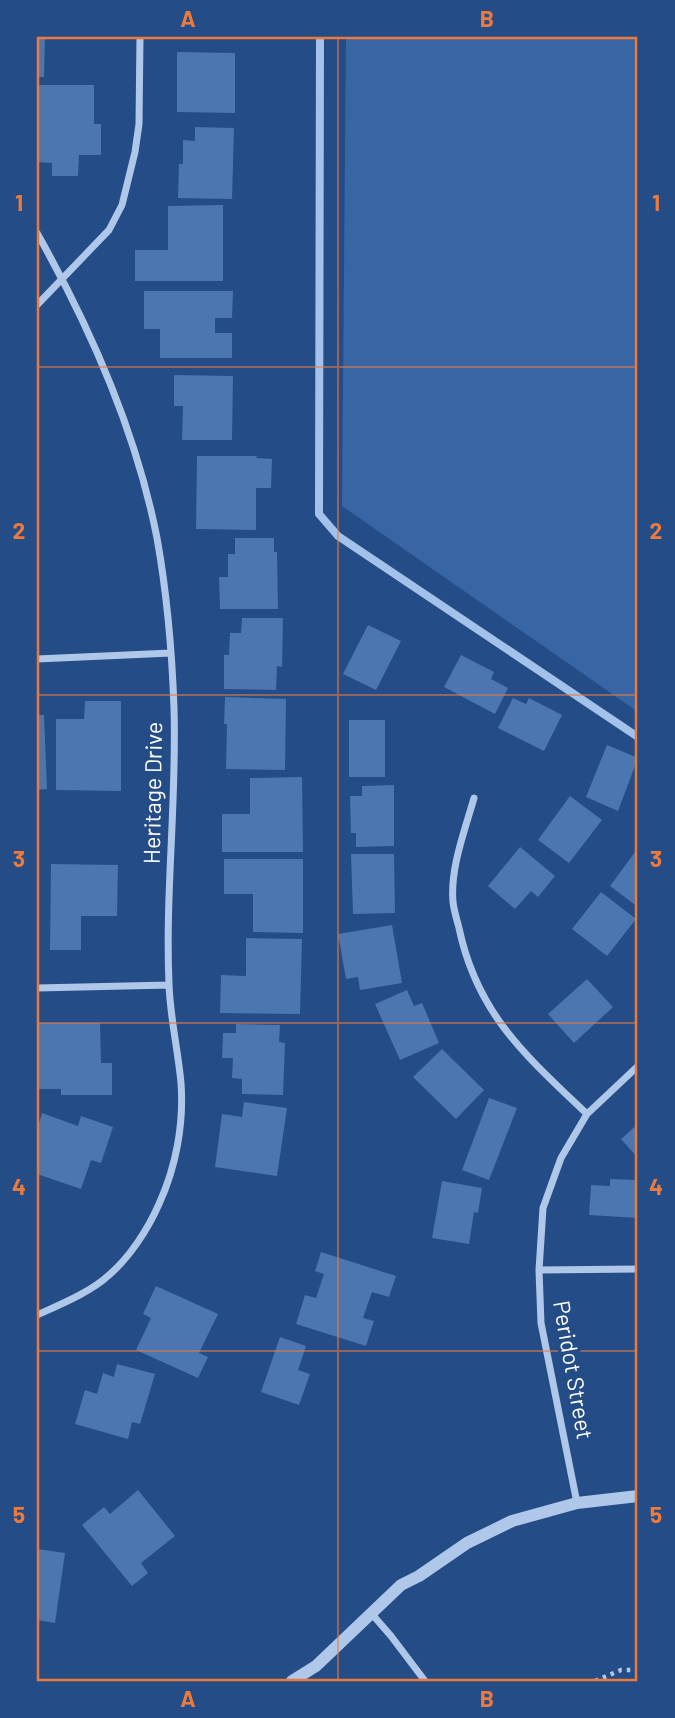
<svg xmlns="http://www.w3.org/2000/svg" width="675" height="1718" viewBox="0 0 675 1718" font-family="Barlow,sans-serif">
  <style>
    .green { fill: #3866a4 }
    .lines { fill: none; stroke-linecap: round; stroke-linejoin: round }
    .stream { stroke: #a3c2ea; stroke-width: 8 }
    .building { fill: #4c76af }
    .path { stroke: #afc8e9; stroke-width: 4.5; stroke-dasharray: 3.5 5; stroke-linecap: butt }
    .minor { stroke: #afc8e9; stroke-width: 7 }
    .tertiary { stroke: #afc8e9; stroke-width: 12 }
    .grid { fill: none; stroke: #ed7a3d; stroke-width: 2; stroke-opacity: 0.55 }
    .labels { text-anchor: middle; stroke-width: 7; stroke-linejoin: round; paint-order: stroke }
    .street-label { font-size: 23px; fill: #fff; stroke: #244c87 }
    .neatline { fill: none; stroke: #ed7a3d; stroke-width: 2.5 }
    .grid-label { font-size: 23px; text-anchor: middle; font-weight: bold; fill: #ed7a3d }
  </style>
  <rect width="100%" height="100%" fill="#244c87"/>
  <path class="green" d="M346,37H638V712L342,506Z"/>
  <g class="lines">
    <path class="stream" d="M320,37L319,514L338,536L638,737"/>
  </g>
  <path class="building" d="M37,37H45L44,77H37Z
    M177,52L235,53V113L177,112Z
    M37,85H94V124H101V155H79L78,176H52V163L37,162Z
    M195,127L234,128L232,199L178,198L179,164H183V140L195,141Z
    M223,205V281H135V250H168V206Z
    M144,291H233L232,318H215V333H232V358H160V329H144Z
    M174,375L233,376L232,440H182L183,406H174Z
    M197,456H257L256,458L272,459L271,488H256V530L196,529Z
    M235,538H274V552H277L278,609H220L219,577H228V554H235Z
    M242,618H283L282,667L277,666L276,690L224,689V655H229L230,633H241Z
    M368,625L401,641L376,690L343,674Z
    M461,655L494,672L491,679L508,688L495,714L444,687Z
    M225,697L286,699L285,770L226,769L227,724H224Z
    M513,698L526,704L529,698L562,715L544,751L498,728Z
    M85,701H121V791L56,790V719H84Z
    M37,715H44L47,789L37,790Z
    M349,720H385V777H349Z
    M607,745L638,758L618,811L586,797Z
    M302,777L303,852H222V814H250V778Z
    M394,785V846L356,847V833H351L350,796H362V786Z
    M570,796L602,820L569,863L538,840Z
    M520,847L555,876L538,897L531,891L515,909L488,886Z
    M638,848V907L610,886Z
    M351,854H394L395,913L353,914Z
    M224,859H303V933L253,932V894H224Z
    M51,864L118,865L117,916H81V950H50Z
    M601,892L636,919L607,956L572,929Z
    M392,925L402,983L360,990L358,977L346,979L338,934Z
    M246,938L302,939L300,1014L220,1013L221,975L246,976Z
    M587,979L613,1007L574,1043L548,1014Z
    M407,990L414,1006L422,1003L439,1043L400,1060L375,1004Z
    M38,1023H100L101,1063H112V1095H61V1089H38Z
    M236,1024L280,1025L279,1042L285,1043L283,1095L242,1094V1079L232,1078L233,1058H222L223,1033H236Z
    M442,1049L484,1090L456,1119L413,1077Z
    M489,1098L517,1108L489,1180L462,1170Z
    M244,1102L287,1108L277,1176L215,1167L222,1114L242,1117Z
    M42,1113L78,1126L81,1116L113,1127L101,1163L91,1160L81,1189L37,1174V1130Z
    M638,1124V1158L621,1139Z
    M610,1179L638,1180V1218L589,1215L591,1185L610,1186Z
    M442,1181L482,1188L478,1213L474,1212L469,1244L432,1238Z
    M321,1252L396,1276L389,1297L372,1292L363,1318L374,1321L366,1346L296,1324L305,1295L316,1298L324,1274L315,1271Z
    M156,1286L218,1314L199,1353L208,1357L198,1378L136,1350L151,1318L143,1314Z
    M280,1337L306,1346L298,1370L310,1374L299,1405L261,1392Z
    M117,1364L155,1374L140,1424L132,1422L128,1439L75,1424L85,1390L97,1394L103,1373L114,1377Z
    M138,1490L175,1536L141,1563L148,1573L132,1586L82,1525L104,1507L110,1514Z
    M37,1549L65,1553L55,1623L37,1620Z"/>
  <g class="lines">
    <path class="path" d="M595,1681L621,1670H638"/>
    <path class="minor" d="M37,233C90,327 136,431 157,538C167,594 172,651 174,708C177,800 165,892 169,984C170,1017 178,1050 181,1083C184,1124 176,1167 159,1204C148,1229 130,1257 109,1275C91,1292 59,1305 37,1315
      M37,305L109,230L122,205L135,152L139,124L140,37
      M37,659L171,653
      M474,798C465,830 450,868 453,902C454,911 457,920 459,928C477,1014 526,1056 587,1114
      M37,988L169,985
      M539,1270L638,1269
      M577,1503L541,1323L539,1270L543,1208L561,1158L587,1114L638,1066
      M371,1613L391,1636L425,1681"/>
    <path class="tertiary" d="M292,1681L316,1666L401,1585L419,1576L467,1543L512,1521L577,1503L638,1496"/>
  </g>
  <path class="grid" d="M338,37V1681M37,367H638M37,695H638M37,1023H638M37,1351H638"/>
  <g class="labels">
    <g class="street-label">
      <text transform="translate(153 793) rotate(-89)" y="8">Heritage Drive</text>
      <text transform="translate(573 1370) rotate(80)" y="8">Peridot Street</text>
    </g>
  </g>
  <rect width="675" height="1718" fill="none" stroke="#244c87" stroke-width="77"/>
  <rect x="38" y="38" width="598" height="1642" class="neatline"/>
  <g class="grid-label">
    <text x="188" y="27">A</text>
    <text x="487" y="27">B</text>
    <text x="19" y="211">1</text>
    <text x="656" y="211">1</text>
    <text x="19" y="539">2</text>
    <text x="656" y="539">2</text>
    <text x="19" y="867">3</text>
    <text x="656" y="867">3</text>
    <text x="19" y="1195">4</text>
    <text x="656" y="1195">4</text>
    <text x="19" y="1523">5</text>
    <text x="656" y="1523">5</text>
    <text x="188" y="1707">A</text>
    <text x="487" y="1707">B</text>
  </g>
</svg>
